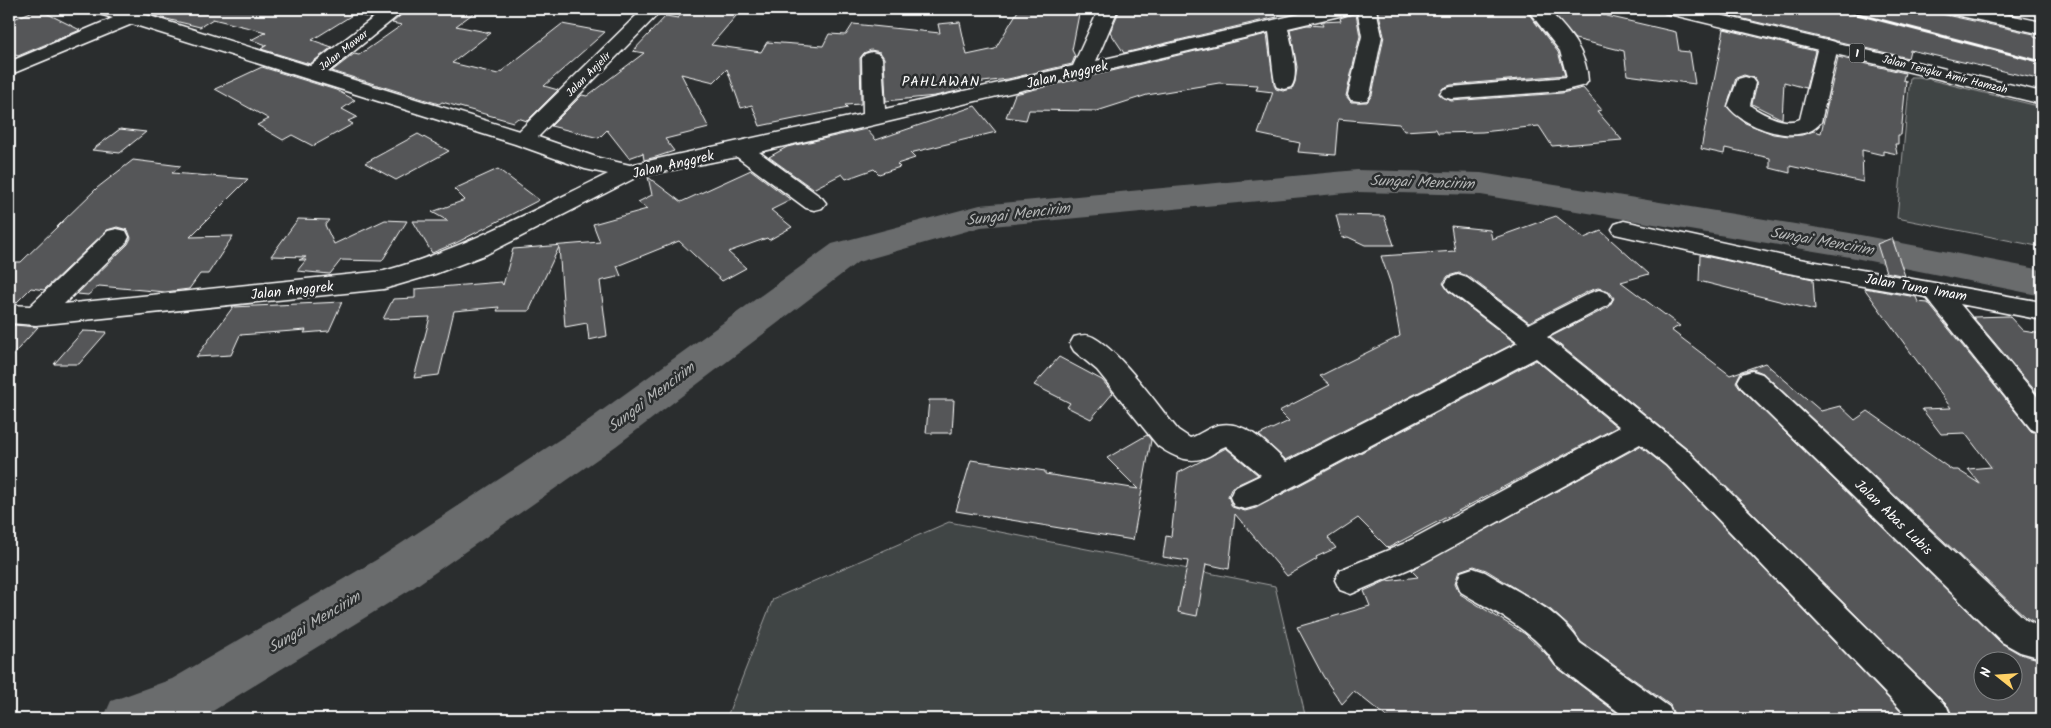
<svg xmlns="http://www.w3.org/2000/svg" width="2051" height="728" viewBox="0 0 2051 728" font-family="Kalam,sans-serif">
  <style>
    .green { fill: #414445; stroke: #a0a2a2 }
    .lines { fill: none; stroke-linecap: round; stroke-linejoin: round }
    .river { fill: #6a6c6d; fill-rule: evenodd }
    .building { fill: #555758; stroke: #fff; fill-rule: evenodd }
    .minor-casing { stroke: #fff; stroke-width: 3 }
    .major-casing { stroke: #fff; stroke-width: 3 }
    .minor { fill: #2a2d2e; fill-rule: evenodd }
    .major { fill: #2a2d2e; fill-rule: evenodd }
    .rail { stroke: #fff; stroke-width: 3 }
    .labels { text-anchor: middle; stroke-width: 5; stroke-linejoin: round; paint-order: stroke }
    .far-street-label { font-size: 11px; fill: #fff; stroke: #2a2d2e }
    .shield { fill: #2a2d2e; stroke: #bfc0c0; stroke-width: 1 }
    .shield-label { font-size: 12px; font-weight: bold; fill: #fff }
    .street-label { font-size: 14px; fill: #fff; stroke: #2a2d2e }
    .far-quarter-label { font-size: 14px; letter-spacing: 1px; fill: #fff; stroke: #2a2d2e }
    .water-label { font-size: 15px; font-style: italic; fill: #b4b6b6; stroke: #2a2d2e }
  </style>
  <rect width="100%" height="100%" fill="#2a2d2e"/>
  <filter id="ink" filterUnits="userSpaceOnUse"><feTurbulence type="fractalNoise" baseFrequency=".02" numOctaves="2"/><feDisplacementMap in="SourceGraphic" scale="10" xChannelSelector="R" yChannelSelector="G"/><feConvolveMatrix kernelMatrix="1 2 1 2 8 2 1 2 1" color-interpolation-filters="sRGB"/></filter>
  <g filter="url(#ink)">
    <path class="green" d="M1910,77H1919L2042,107V247L1897,218Z
      M949,522L1275,586L1306,719H726L773,599Z"/>
    <g class="lines">
      <path class="river" d="M1357,170L1481,173L1850,233L2042,270V296L1850,257L1481,195L1357,192L981,227L858,262L616,446L410,590L208,714L195,719H103L111,701L172,679L376,560L586,422L832,244L980,205Z"/>
    </g>
    <path class="building" d="M38,9L80,30L18,56L9,52V21Z
      M155,9H362L312,40L332,47L310,64L261,49L267,45L251,40L266,32L213,19L200,27L154,16Z
      M363,9H382L371,18L362,16Z
      M408,9H479L456,26L491,33L452,63L498,74L562,24L605,32L544,86L558,90L527,121L518,118L513,122L442,102L439,104L332,71L354,54L359,55L402,25L392,23Z
      M686,9H742L711,45L761,52L767,42L823,46L829,34L846,35L853,24L940,33L938,24L960,22L967,55L995,49L1019,9H1080L1072,50L1075,56L1072,64L1008,79L958,85L962,90L935,96L886,101L884,58L880,52L871,50L864,53L860,58L861,104L845,105L848,108L760,126L752,105L741,108L727,69L714,82L681,74L709,128L665,139L674,151L656,157L644,160L643,153L629,158L607,130L599,138L551,126L582,95L587,96L644,53L633,51L666,16L678,18Z
      M1120,9H1273L1277,17L1124,53L1110,32Z
      M1378,9L1414,11L1413,9H1525L1558,52L1565,75L1451,85L1443,88L1439,94L1451,101L1562,93L1583,88L1602,110L1597,111L1622,140L1552,146L1539,126L1482,132L1438,133L1436,129L1404,131L1399,124L1338,119L1335,155L1298,152L1300,143L1258,134L1273,92L1256,90L1258,85L1219,83L1147,95L1097,111L1029,110L1026,120L1006,117L1015,94L1267,34L1274,85L1276,89L1283,91L1292,89L1295,82L1297,67L1290,29L1307,25L1323,26L1321,22L1341,21L1340,18L1353,14H1356L1360,36L1346,96L1351,102H1367L1372,95L1384,36Z
      M1549,9H1596L1594,13L1676,32L1679,51L1690,52L1695,84L1627,75L1624,51L1575,39Z
      M1728,9H1918L2034,34V37L2042,39V80L1910,50L1908,58L1727,15Z
      M1724,29L1815,51L1806,88L1784,82L1782,119L1752,104L1757,83L1754,78L1744,75L1736,78L1727,107L1745,123L1773,134L1788,136L1802,135L1814,131L1821,133L1838,57L1905,73L1903,80L1906,81L1901,135H1898V144H1895L1897,154L1883,151V155L1862,150L1863,182L1790,166V173L1770,168V158L1725,148L1724,154L1701,149Z
      M262,67L336,90L355,100L342,109L357,117L348,121L353,124L313,146L292,135L283,140L257,125L269,119L215,89Z
      M975,106L996,132L910,153L915,158L897,164L900,167L879,174L874,169L846,179L842,174L813,189L769,157L787,147L866,129L876,140Z
      M120,129L146,132L120,153L92,150Z
      M418,134L449,151L396,180L365,163Z
      M133,160L181,166L172,173L248,179L190,237L233,236L208,274H200L189,289L165,292L99,286L88,295L77,294L128,244L131,238L128,230L117,227L107,230L44,290L31,288L16,303H9V262H21L97,188Z
      M498,169L539,200L456,243L432,253L413,221H448L432,212L465,200L454,189Z
      M751,170L791,200L771,210L792,227L769,240L767,238L728,252L746,268L722,281L679,241L617,266L621,276L600,281L607,336L589,340L587,323L565,327L559,247L529,311H497L499,307L454,311L439,375L414,378L430,317L383,319L393,299L415,298V289L501,282L503,285L513,249L600,242L593,224L647,209L638,202L652,195L648,177L681,202Z
      M1336,215L1384,216L1394,245H1365L1348,237L1342,238Z
      M1556,216L1584,238L1601,231L1649,274L1621,282L1680,326L1671,330L1730,375L1765,363L1821,411L1840,406L1855,420L1868,411L1952,470H1958L1980,484L1968,469L1991,467L1965,433L1941,434L1922,409L1951,408L1864,288L1916,297L1918,302L1928,303L2031,431L2042,435V626L2027,618L1763,373L1753,369L1741,372L1736,382L1741,389L2001,643L2020,654L2042,660V719H1954L1948,706L1687,448L1550,337L1609,307L1614,298L1609,291L1598,288L1589,291L1529,322L1468,276L1459,273L1448,276L1443,283L1448,291L1515,343L1286,460L1259,435L1289,421L1279,411L1330,385L1320,376L1400,336L1391,285L1381,256L1455,251L1451,226L1490,230L1492,239ZM1984,660H2014V690H1984Z
      M298,219L329,220L325,225L334,244L385,220L407,221L382,261L341,260L330,274L297,271L306,260H299L306,257L271,256Z
      M1892,238L1905,276L1886,272L1877,244Z
      M1700,255L1813,279L1815,310L1699,281Z
      M342,302L329,331L304,333L306,330L240,335L231,355L196,357L233,307Z
      M2009,316L2023,331L2042,334V399L1973,317Z
      M14,325L38,327L9,359V330Z
      M83,331L107,332L79,364H54Z
      M1059,357L1102,380L1113,393L1091,419L1067,407L1070,403L1034,385Z
      M1536,360L1617,427L1388,548L1358,518L1328,538L1336,548L1316,557L1317,559L1287,576L1235,514L1229,569L1206,564L1197,616L1178,612L1188,561L1163,557L1166,536L1171,537L1178,473L1226,448L1258,475L1232,487L1228,496L1232,507L1245,511L1256,508Z
      M929,400H954L952,433H926Z
      M1147,435L1151,440L1133,540L956,511L971,460L1045,471V474L1138,489L1107,458Z
      M1640,446L1665,466L1908,719H1859L1852,712L1837,719H1676L1670,705L1581,642L1573,630L1551,610L1486,570L1474,566L1459,571L1455,583L1460,594L1525,634L1546,654L1555,666L1625,719H1389L1354,691L1342,704L1323,676L1297,627L1370,606L1364,591L1386,581L1418,577L1411,570Z"/>
    <g class="lines">
      <defs>
        <path id="minor" d="M94,9H122L140,13L310,66L385,9H406L328,72L519,131L643,9H663L538,137L599,158L630,165L863,114L862,58L865,54L872,52L879,54L882,58L885,109L1073,66L1099,9H1118L1096,61L1321,9H1355L1352,13L1288,28C1291,43 1300,75 1291,87L1284,89L1277,87C1273,83 1271,43 1269,32L759,152L822,198L826,203L822,208L814,210L806,208L737,157L637,177L487,254L435,274L384,289L36,325L9,323V305L30,306L108,231L117,229L126,231L129,237L126,243L64,304L384,271C463,249 534,210 608,174L585,169L515,144L132,24L9,75V62L113,18L96,13Z
          M1357,9H1376L1382,36L1370,95L1367,100L1359,101L1351,100L1348,95L1362,36Z
          M1527,9H1547C1567,29 1587,51 1588,81L1585,85L1562,91L1451,99L1444,97L1440,93L1444,89L1451,87L1567,77L1560,51Z
          M1944,9H1980L2042,22V34L1947,13Z
          M1828,40L1835,42L1838,46L1821,122C1803,148 1743,128 1728,106L1738,79L1745,77L1752,79L1755,83L1750,105L1752,107C1765,115 1785,126 1800,119L1818,46L1821,42Z
          M1624,221L1788,257L2042,302V320L1960,304L2042,402V433L2032,430L1926,297L1788,273L1615,234L1612,229L1615,224Z
          M1458,275L1467,278L1529,324L1590,293L1599,290L1608,293L1612,299L1608,305L1547,337L1686,449L1947,707L1952,719H1910L1666,465L1640,444L1425,562L1351,594L1340,590L1335,580L1340,570L1403,544L1620,427L1536,358L1256,506L1245,509L1234,506L1230,497L1234,488L1261,475L1226,446C1219,448 1215,453 1209,456C1190,465 1174,457 1158,446L1097,370L1074,351L1070,344L1074,337C1081,335 1087,334 1093,337C1121,352 1157,405 1178,430L1190,438C1200,435 1208,427 1219,425C1245,419 1269,446 1286,462L1518,343L1449,290L1445,284L1449,278Z
          M1752,371L1762,374L2026,620L2042,628V658L2020,652L2002,642L1742,388L1738,381L1742,374Z
          M1473,568L1485,572C1517,592 1560,610 1580,643L1669,707L1674,719H1628L1556,665C1536,631 1494,612 1461,592L1457,582L1461,572Z"/>
        <path id="major" d="M1662,9H1695L2042,92V104L1665,13Z"/>
      </defs>
      <use href="#minor" class="minor-casing"/>
      <use href="#major" class="major-casing"/>
      <use href="#minor" class="minor"/>
      <use href="#major" class="major"/>
      <path class="rail" d="M1838,9L2042,62"/>
    </g>
  </g>
  <g class="labels">
    <g class="far-street-label">
      <text transform="translate(343 50) rotate(-38)" y="4">Jalan Mawar</text>
      <text transform="translate(588 74) rotate(-45)" y="4">Jalan Anjelir</text>
      <text transform="translate(1945 74) rotate(14)" y="4">Jalan Tengku Amir Hamzah</text>
    </g>
    <rect class="shield" x="1849.5" y="43.5" width="15" height="19" rx="4"/>
    <g class="shield-label">
      <text x="1857" y="57">1</text>
    </g>
    <g class="street-label">
      <text transform="translate(1067 74) rotate(-13)" y="5">Jalan Anggrek</text>
      <text transform="translate(673 164) rotate(-13)" y="5">Jalan Anggrek</text>
      <text transform="translate(1916 287) rotate(10)" y="5">Jalan Tuna Imam</text>
      <text transform="translate(292 290) rotate(-6)" y="5">Jalan Anggrek</text>
      <text transform="translate(1894 517) rotate(44)" y="5">Jalan Abas Lubis</text>
    </g>
    <g class="far-quarter-label">
      <text x="941" y="86">PAHLAWAN</text>
    </g>
    <g class="water-label">
      <text transform="translate(1422 182) rotate(2)" y="5">Sungai Mencirim</text>
      <text transform="translate(1018 214) rotate(-7)" y="5">Sungai Mencirim</text>
      <text transform="translate(1822 241) rotate(10)" y="5">Sungai Mencirim</text>
      <text transform="translate(651 397) rotate(-37)" y="5">Sungai Mencirim</text>
      <text transform="translate(314 622) rotate(-31)" y="5">Sungai Mencirim</text>
    </g>
  </g>
  <rect width="2051" height="728" fill="none" stroke="#2a2d2e" stroke-width="30"/>
  <rect x="15" y="15" width="2021" height="698" fill="none" stroke="#fff" stroke-width="2" filter="url(#ink)"/>
  <g transform="translate(1998 676) rotate(287)"><circle r="24" fill="#2a2d2e" stroke="#7f8182"/>
  <path d="M0-4L9 19L0 12L-9 19Z" fill="#ffd166"/>
  <text y="-8" font-size="14" font-weight="bold" text-anchor="middle" fill="#ffffff">N</text>
  </g>
</svg>
